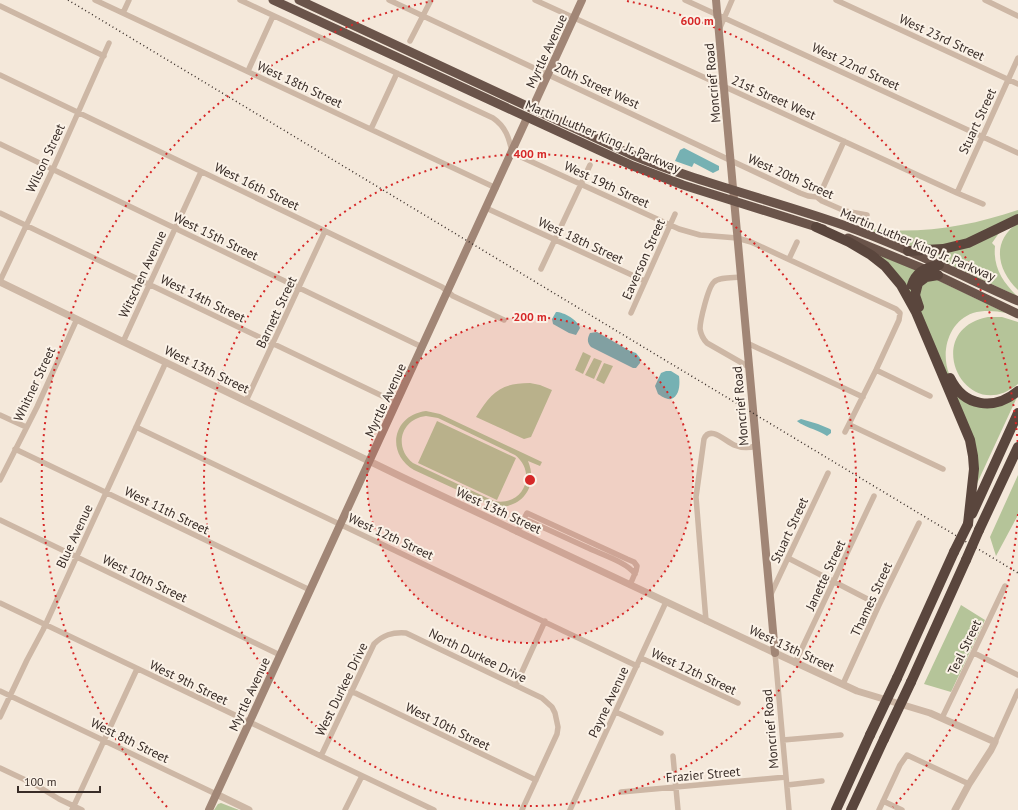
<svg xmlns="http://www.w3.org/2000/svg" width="1018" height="810" viewBox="0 0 1018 810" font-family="'PT Sans',sans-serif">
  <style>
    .green { fill: #b5c499; fill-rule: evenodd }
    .water { fill: #76b1b3 }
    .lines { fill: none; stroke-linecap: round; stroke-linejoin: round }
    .minor { stroke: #cdb7a5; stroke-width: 5.5 }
    .tertiary { stroke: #cdb7a5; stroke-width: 7 }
    .secondary { stroke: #a18676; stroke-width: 8 }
    .trunk { stroke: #6a544a; stroke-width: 9 }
    .motorway { stroke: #5a463d; stroke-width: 10 }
    .rail { stroke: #382c27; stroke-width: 1.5; stroke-dasharray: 1 3; stroke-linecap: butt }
    .motorway-bridge { stroke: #5a463d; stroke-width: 10 }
    .ring { fill: none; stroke: #d62828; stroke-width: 2; stroke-dasharray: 2 4 }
    .labels { text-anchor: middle; stroke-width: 4; stroke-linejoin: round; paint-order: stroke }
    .street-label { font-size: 13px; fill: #382c27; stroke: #fbf2e7 }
    .centre { fill: #d62828; stroke: #fbf2e7; stroke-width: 2 }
    .ring-label { font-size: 12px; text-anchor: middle; font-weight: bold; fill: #d62828; stroke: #fbf2e7; stroke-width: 4; stroke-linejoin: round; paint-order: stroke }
  </style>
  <rect width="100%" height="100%" fill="#f4e8da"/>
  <path class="green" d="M1018,210V215L1004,226L992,243L995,246C993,267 1002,281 1017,296L900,241L864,228C917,235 968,227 1018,210Z
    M1018,223V290C997,270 991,241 1018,223Z
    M873,252L908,266L1006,313C996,311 984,310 973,313C942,324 937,369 960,390C965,394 976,399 982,400C988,402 1011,396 1018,395L974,490L976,462L921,315Z
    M988,317H1002L1018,322V384C965,428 919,330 988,317Z
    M583,352L591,356L583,374L575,370Z
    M594,358L602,361L594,379L585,375Z
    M604,363L613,366L604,384L596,380Z
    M530,383L540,385L552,390L531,437L524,439L476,417C491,393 500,383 530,383Z
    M426,411L440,414L542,462L540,466L528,461C539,487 521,511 492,506L414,470C385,453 393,415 426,411ZM426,416L438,418L515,455C538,473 523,507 494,501L413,463C393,447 401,419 426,416Z
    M437,421L516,458L497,500L418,463Z
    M1018,475V515L996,556L990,537Z
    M961,605L985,620L951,692L924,684Z
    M221,803L239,810H214L218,804Z"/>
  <path class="water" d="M684,148L719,166V170L713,173L694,163L692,167L675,161L680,150Z
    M556,312C564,312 578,320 580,328L576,335L569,333L553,324L552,319Z
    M597,332L630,351L636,353L640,358V363L636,368H633L591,347C587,342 587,339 590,333Z
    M666,371H671L679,376C680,383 680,396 671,399C667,400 661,396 658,394L655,386L661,373Z
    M801,419L818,424L830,429L831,430V433L827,436C820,431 800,425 797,421Z"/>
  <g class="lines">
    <path class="minor" d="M95,0L496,188
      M240,0L493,118C506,127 509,138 512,152L519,156L679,229L700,235L737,238L751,242L896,309L900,313L899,320L876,370L845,432
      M389,0L800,193L808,196L817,197L822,201L845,211L867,215
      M535,0L957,193L983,204
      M685,0L1018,153
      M836,0L1018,84
      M985,0L1018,16
      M0,6L104,56
      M123,13L129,0
      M719,30L732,0
      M410,41L431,0
      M248,71L273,16
      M0,75L442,287L453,296L504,320
      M371,129L397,73
      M0,144L422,347
      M957,193L1018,58
      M817,197L821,192L844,141
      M486,208L645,281
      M0,213L397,403
      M789,259L797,242
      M541,269L590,165
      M741,277C733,278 719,277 714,282C708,287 700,321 700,329C701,335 703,339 707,343L749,367
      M0,281L53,169L109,43
      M631,313L675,214
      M123,342L201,172
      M747,343L863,397
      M876,370L930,396
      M246,401L325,231
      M0,415L26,427
      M850,425L943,469
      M136,427L637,666
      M15,449L310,590
      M0,480L37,407L77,319
      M524,519C545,528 566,538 586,547C600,554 627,562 635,574
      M0,520L280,655
      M517,532L527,513L627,559L634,562L637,566L636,571L630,585
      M788,558L879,605
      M770,596L828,473
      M0,603L434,810
      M706,621L696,497L704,439C710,425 725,441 734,445C741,448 749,448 756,446
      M775,653L789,810
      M974,653L1018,675
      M641,658L738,703
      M795,663L874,496
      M843,684L879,605L919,523
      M516,685L545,621
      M0,691L216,794
      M351,691L536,780
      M616,712L661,733
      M0,717L27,660L43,630L166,362
      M942,718L1005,586
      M783,740L841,735
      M995,742L1018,691
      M321,756L374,644C383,635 392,632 406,633L542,698L552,707L555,713L558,727L557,734L522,810
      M673,756L678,810
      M0,768L36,785L59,799L82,810
      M787,785L822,781
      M621,792L786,777
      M883,801L902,810
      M72,810L137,669
      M345,810L362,776
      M570,810L666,602
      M879,810L900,765L907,755L969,784"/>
    <path class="tertiary" d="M0,282L404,478L775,653L857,691L930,713L995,742L991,750L969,784L955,810
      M216,794L249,810"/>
    <path class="secondary" d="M716,0L775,653
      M532,109L582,0
      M209,810L527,118"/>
    <path class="trunk" d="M273,0L633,166L683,185L823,229
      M299,0L630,154C699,183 772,200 843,225C903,246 960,275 1018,301
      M848,238L924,269L1018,314"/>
    <path class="motorway" d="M816,227L849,242L871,255L885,266L901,285L916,312L970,440L973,456L974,469L968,524
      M908,251L943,249L968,243L1018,219
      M912,285C916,272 926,267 939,265
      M919,307L915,295L918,283L926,277L938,275
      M950,378C964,407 994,411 1018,391
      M972,514L1018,413
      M979,530L1018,447
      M897,678L954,552
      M911,682L966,560
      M836,810L870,735
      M851,810L884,739"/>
    <path class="rail" d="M68,0L1018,573"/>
    <path class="motorway-bridge" d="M954,552L968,524
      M966,560L979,530
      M870,735L897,678
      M884,739L911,682"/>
  </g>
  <circle cx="530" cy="480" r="163" fill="#d62828" fill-opacity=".12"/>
  <g class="ring">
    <circle cx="530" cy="480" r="163"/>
    <circle cx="530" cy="480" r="326"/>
    <path d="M1018 514A489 489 0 0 1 893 807M167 807A489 489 0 0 1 433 1M627 1A489 489 0 0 1 1018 446"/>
  </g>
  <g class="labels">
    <g class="street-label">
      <text transform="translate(942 37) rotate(25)" y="5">West 23rd Street</text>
      <text transform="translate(546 51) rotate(-65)" y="5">Myrtle Avenue</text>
      <text transform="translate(856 66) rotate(25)" y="5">West 22nd Street</text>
      <text transform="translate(712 83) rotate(-95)" y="5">Moncrief Road</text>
      <text transform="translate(300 84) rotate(25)" y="5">West 18th Street</text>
      <text transform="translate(597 85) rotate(25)" y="5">20th Street West</text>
      <text transform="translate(774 97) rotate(24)" y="5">21st Street West</text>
      <text transform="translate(977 121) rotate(-65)" y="5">Stuart Street</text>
      <text transform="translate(603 136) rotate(23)" y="5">Martin Luther King Jr. Parkway</text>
      <text transform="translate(45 158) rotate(-65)" y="5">Wilson Street</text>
      <text transform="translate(791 176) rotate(24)" y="5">West 20th Street</text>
      <text transform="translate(607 184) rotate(25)" y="5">West 19th Street</text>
      <text transform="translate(257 186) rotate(26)" y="5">West 16th Street</text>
      <text transform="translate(216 236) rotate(26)" y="5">West 15th Street</text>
      <text transform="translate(581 240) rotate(25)" y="5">West 18th Street</text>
      <text transform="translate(918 244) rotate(23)" y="5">Martin Luther King Jr. Parkway</text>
      <text transform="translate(643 259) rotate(-66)" y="5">Eaverson Street</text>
      <text transform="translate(142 274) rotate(-65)" y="5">Witschen Avenue</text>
      <text transform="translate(203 298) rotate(26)" y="5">West 14th Street</text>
      <text transform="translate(276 312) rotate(-65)" y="5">Barnett Street</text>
      <text transform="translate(207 369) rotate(26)" y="5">West 13th Street</text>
      <text transform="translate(34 384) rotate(-65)" y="5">Whitner Street</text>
      <text transform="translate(385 400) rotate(-65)" y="5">Myrtle Avenue</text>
      <text transform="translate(740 406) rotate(-95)" y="5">Moncrief Road</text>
      <text transform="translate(167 510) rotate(26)" y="5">West 11th Street</text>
      <text transform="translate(499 510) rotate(25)" y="5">West 13th Street</text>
      <text transform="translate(789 530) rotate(-65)" y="5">Stuart Street</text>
      <text transform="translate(74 536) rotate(-65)" y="5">Blue Avenue</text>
      <text transform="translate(391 536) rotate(25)" y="5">West 12th Street</text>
      <text transform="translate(825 575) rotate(-65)" y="5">Janette Street</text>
      <text transform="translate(145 578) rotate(26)" y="5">West 10th Street</text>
      <text transform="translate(871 599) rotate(-65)" y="5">Thames Street</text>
      <text transform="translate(964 647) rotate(-64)" y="5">Teal Street</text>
      <text transform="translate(792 648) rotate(25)" y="5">West 13th Street</text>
      <text transform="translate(478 655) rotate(26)" y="5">North Durkee Drive</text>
      <text transform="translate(694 671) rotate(25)" y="5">West 12th Street</text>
      <text transform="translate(189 682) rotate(26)" y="5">West 9th Street</text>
      <text transform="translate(341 689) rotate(-64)" y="5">West Durkee Drive</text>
      <text transform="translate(249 694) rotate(-65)" y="5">Myrtle Avenue</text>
      <text transform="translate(608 702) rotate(-65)" y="5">Payne Avenue</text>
      <text transform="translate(448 726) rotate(26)" y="5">West 10th Street</text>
      <text transform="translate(770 729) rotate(-95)" y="5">Moncrief Road</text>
      <text transform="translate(130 740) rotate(26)" y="5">West 8th Street</text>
      <text transform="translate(703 774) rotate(-5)" y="5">Frazier Street</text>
    </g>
  </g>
  <circle cx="530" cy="480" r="6" class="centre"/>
  <g class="ring-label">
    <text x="697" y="25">600 m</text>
    <text x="530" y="158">400 m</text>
    <text x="530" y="321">200 m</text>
  </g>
  <path d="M18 786v6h82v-6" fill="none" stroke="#382c27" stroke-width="2"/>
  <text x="24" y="786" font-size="12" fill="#382c27" stroke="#fbf2e7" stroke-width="3" paint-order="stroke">100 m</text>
</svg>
